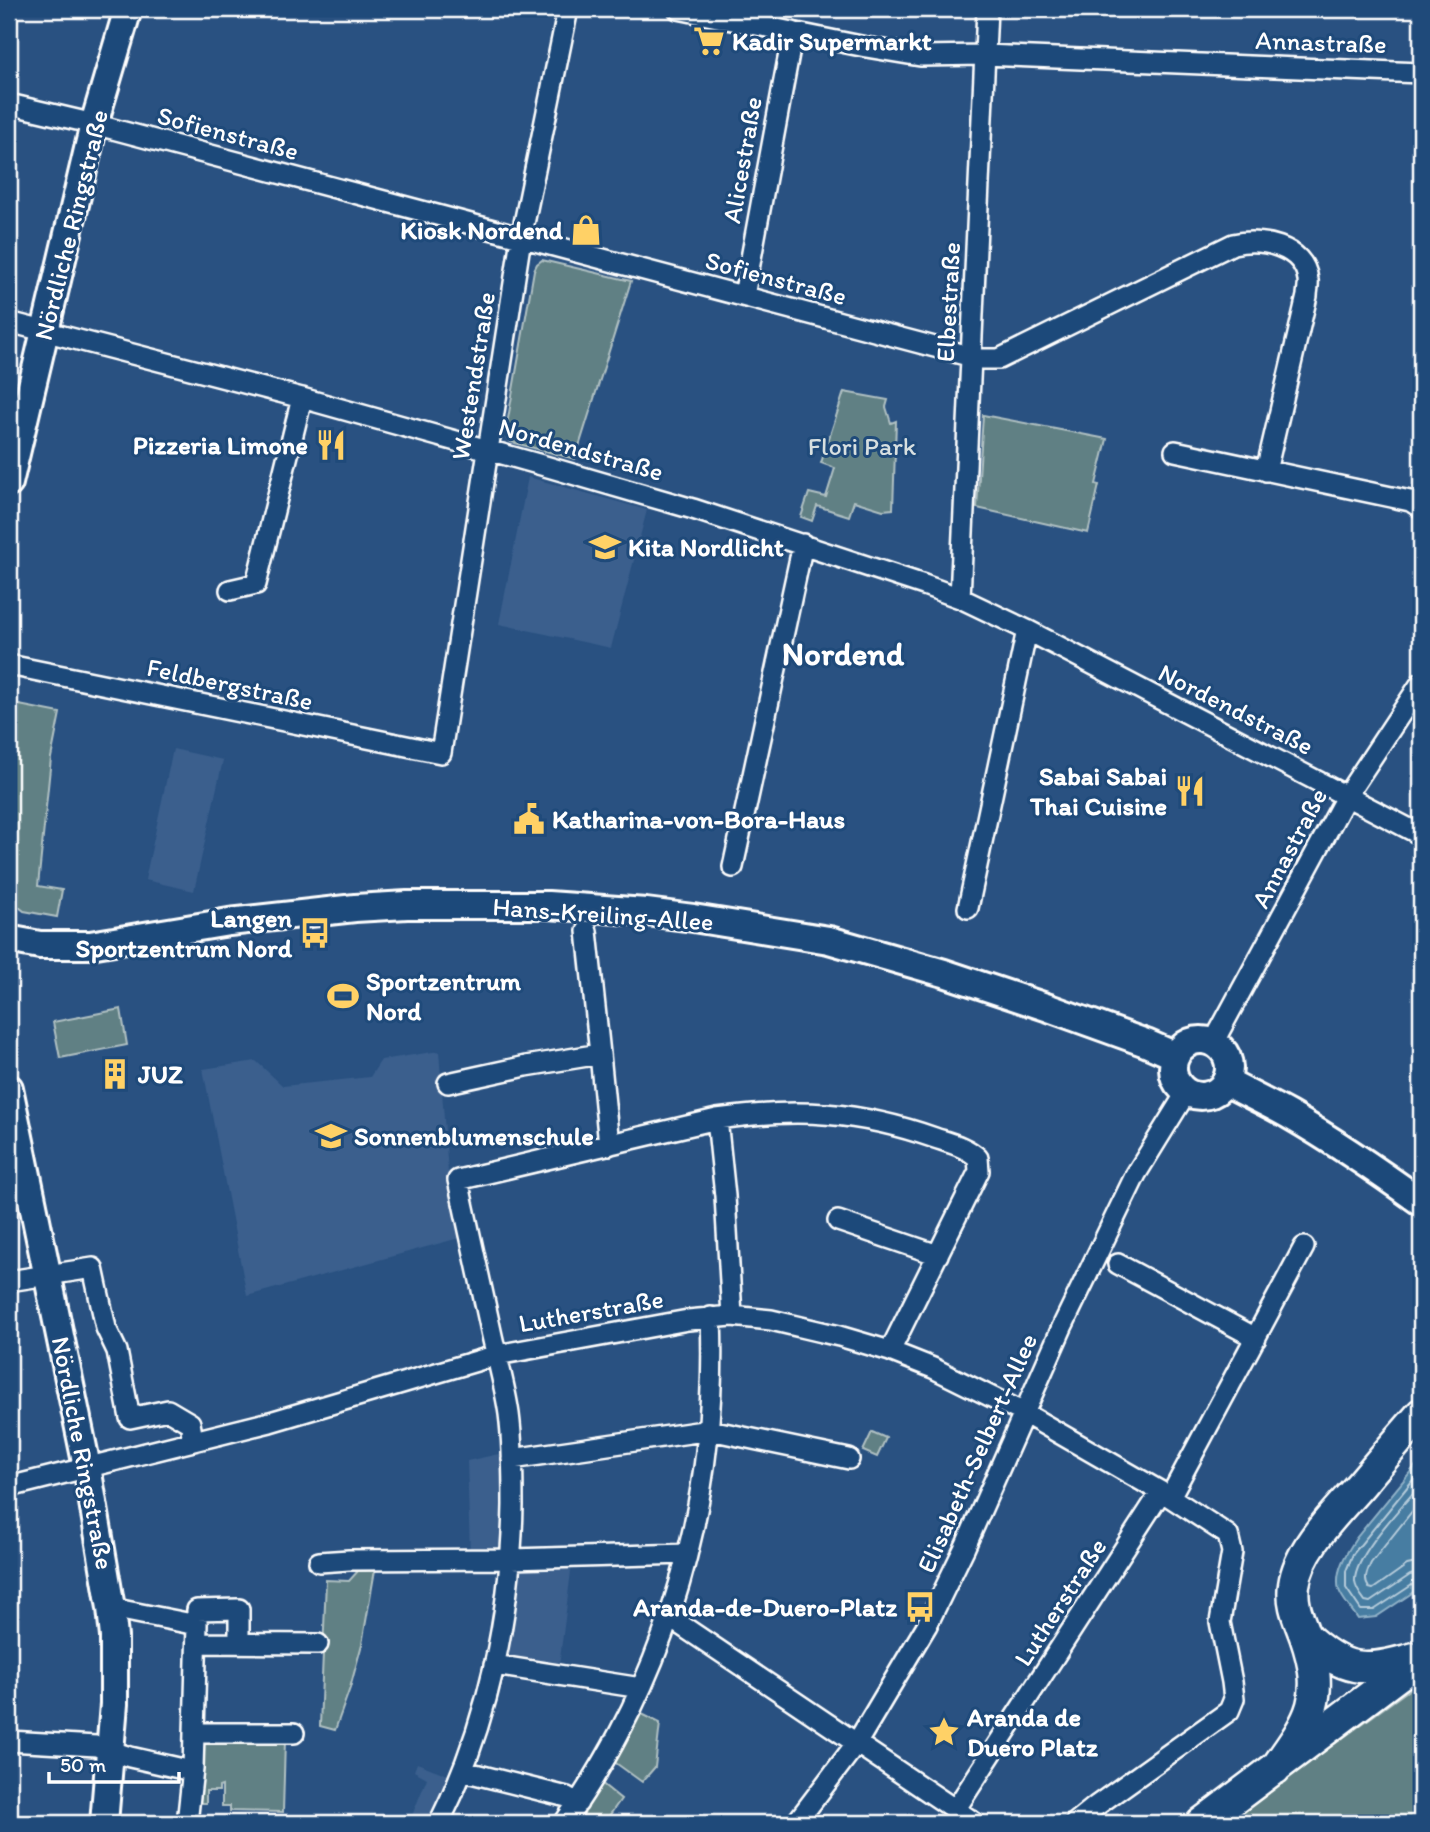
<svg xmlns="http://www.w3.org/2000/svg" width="1430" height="1832" viewBox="0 0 1430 1832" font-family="Itim,sans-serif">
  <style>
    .built { fill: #3a5f8d }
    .green { fill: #608084; stroke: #b0c0c2; stroke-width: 2 }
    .water { fill: #467da2; stroke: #90b1c7; stroke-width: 2 }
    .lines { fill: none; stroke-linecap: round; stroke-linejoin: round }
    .shore { stroke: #b5cbda; stroke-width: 2 }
    .street-casing { stroke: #fff; stroke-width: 24 }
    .secondary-casing { stroke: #fff; stroke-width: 32 }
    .primary-casing { stroke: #fff; stroke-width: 35 }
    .street { stroke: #1f4a7a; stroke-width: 19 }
    .secondary { stroke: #1f4a7a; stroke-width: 26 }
    .primary { stroke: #1f4a7a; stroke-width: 30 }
    .labels { text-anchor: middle; stroke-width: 6; stroke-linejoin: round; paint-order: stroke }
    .poi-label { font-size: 26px; font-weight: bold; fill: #fff; stroke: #1f4a7a; text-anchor: start }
    .street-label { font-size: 26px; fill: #fff; stroke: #1f4a7a }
    .park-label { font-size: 26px; fill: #d7dfe0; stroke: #1f4a7a }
    .district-label { font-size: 33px; font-weight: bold; fill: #fff; stroke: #1f4a7a }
  </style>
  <rect width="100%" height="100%" fill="#295181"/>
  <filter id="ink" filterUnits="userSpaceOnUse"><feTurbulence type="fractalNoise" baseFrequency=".0143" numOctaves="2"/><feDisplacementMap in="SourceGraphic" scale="14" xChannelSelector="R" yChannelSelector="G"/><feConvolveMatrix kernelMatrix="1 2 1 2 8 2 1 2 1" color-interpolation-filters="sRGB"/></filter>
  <g filter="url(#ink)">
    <path class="built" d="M528,477L647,510L611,648L499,624Z
      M173,749L223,760L194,891L145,880Z
      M439,1051L449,1186L463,1237L247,1296L203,1069L256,1061L283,1086L370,1077L381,1060Z
      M503,1453L504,1506L502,1552L470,1553L467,1461Z
      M572,1564L559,1666L507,1659L521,1565Z
      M417,1763L448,1775L427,1823H409L427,1778L414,1771Z"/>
    <path class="green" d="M542,260L631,281L575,459L511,442L507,436L506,430L534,270L537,264Z
      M844,392L888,400L886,407L891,423L896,421L893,509L883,510L854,501L849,516L817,506L812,521L801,517L809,493L826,497L835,468L821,463Z
      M983,415L1107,439L1096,484L1099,485L1088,533L977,508Z
      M9,703L60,713L51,758L38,886L62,890L57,917L24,911L9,899Z
      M121,1009L127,1045L60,1058L53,1022Z
      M872,1432L886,1438L877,1457L863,1451Z
      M375,1570L362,1644L350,1688L335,1730L320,1726L326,1580L349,1581L358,1571Z
      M1421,1681V1823H1226Z
      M638,1712L660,1723L655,1767L642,1782L613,1761Z
      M200,1739H285L283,1812L230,1811V1806H222V1786L219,1787V1791H206V1803H193Z
      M600,1782L621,1799L604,1823H574Z"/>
    <path class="water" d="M1421,1459V1587L1376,1617L1358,1619C1353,1611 1342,1599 1339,1590C1334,1571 1347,1552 1357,1537Z"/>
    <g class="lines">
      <path class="shore" d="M1421,1470L1353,1554L1346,1571V1588L1361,1610H1374L1415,1583L1421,1582
        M1421,1484C1404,1504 1353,1557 1355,1582C1356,1590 1361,1595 1365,1601L1370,1602L1410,1575L1421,1573
        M1421,1500L1371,1563C1367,1572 1363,1580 1369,1588L1373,1589L1407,1565L1421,1562"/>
      <defs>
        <path id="street" d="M678,9L866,47L920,56L985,55L1421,73
          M9,104L94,124L980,359H999L1233,244C1260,238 1304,245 1308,280C1309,285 1307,291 1307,296L1266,471
          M744,296L793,32
          M9,322L302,398L538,464L693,509L924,585L960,598L1027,630L1421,835
          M1175,451L1410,501L1421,508
          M230,590L256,584L302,398
          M960,598L987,9
          M9,665L441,753L521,238L568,9
          M733,867L803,544
          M968,908L1027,630
          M1213,1043L1347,795L1421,683
          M600,1054L609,1145
          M448,1083L526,1066L600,1054L587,931
          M717,1119L725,1196L732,1316
          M838,1221L938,1255
          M1118,1264L1256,1338
          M9,1281L93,1268L106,1328L117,1351L130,1418L168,1410L190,1423L193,1440
          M512,1459L710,1430L849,1459
          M9,1487L270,1422L497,1355L688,1320L732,1316L771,1320L839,1336L890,1351L933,1368L1024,1413L1170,1497L1228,1535L1232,1552L1220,1622L1232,1682L1234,1699L1229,1711L1096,1806L1075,1823
          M1170,1497L1304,1247
          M319,1562L349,1560L511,1559L687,1554
          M111,1608L197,1625L193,1769L187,1823
          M669,1617L975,1823
          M197,1625V1610L239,1609V1643
          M197,1643L318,1644
          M494,1665L641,1688
          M194,1733H294
          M9,1741L96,1746L130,1757L183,1769H193
          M463,1771L567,1797L578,1803
          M955,1810L1161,1492
          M439,1823C488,1725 511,1614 513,1505C513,1475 513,1444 509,1414C505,1386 497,1359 491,1331C480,1281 469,1231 458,1180L717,1119C798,1108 858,1111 935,1138C950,1143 967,1147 978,1158L979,1171L890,1351
          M564,1823C584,1794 603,1764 619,1733C687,1605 717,1461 711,1317
          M796,1823L856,1744L927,1625L965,1547L1063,1325L1136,1174L1186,1093"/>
        <path id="secondary" d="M9,483L94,124L128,9
          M13,940L40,945H90L229,922L355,908L407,905H548L646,912L693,918L829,940L944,973L1049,1008L1146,1043L1176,1056
          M1173 1068a28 28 0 1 1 56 0a28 28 0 1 1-56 0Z
          M1226,1082C1246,1093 1268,1103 1289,1115C1334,1141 1378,1171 1421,1202
          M9,1088L87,1467L111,1608L114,1637V1704L104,1823"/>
        <path id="primary" d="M1305,1636C1344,1672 1364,1673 1414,1658
          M1275,1769C1310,1720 1327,1699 1305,1636C1299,1619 1291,1604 1294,1585C1299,1547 1338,1511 1362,1483C1381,1460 1401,1437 1421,1414
          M1202,1823L1421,1658"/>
      </defs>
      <use href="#street" class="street-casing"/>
      <use href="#secondary" class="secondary-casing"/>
      <use href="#primary" class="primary-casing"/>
      <use href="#street" class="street"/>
      <use href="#secondary" class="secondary"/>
      <use href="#primary" class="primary"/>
    </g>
  </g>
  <defs>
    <symbol id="supermarket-bare" viewBox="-9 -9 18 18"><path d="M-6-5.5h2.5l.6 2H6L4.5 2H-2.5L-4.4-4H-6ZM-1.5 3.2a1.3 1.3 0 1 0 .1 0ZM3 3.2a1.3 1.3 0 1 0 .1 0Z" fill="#ffd166" stroke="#1f4a7a" stroke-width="2.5" paint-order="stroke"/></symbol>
    <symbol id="shop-bare" viewBox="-9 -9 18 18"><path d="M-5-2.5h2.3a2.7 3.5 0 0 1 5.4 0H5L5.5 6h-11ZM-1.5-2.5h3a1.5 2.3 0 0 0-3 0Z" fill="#ffd166" stroke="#1f4a7a" stroke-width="2.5" paint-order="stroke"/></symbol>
    <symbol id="restaurant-bare" viewBox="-9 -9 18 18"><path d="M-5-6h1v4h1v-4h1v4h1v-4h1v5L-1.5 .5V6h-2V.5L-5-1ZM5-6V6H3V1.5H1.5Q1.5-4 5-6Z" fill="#ffd166" stroke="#1f4a7a" stroke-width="2.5" paint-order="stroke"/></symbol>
    <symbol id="school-bare" viewBox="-9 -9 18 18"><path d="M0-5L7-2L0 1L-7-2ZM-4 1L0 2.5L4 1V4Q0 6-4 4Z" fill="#ffd166" stroke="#1f4a7a" stroke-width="2.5" paint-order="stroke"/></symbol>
    <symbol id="civic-bare" viewBox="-9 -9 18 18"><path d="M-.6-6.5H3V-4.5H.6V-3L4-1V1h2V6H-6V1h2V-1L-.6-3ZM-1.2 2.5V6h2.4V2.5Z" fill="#ffd166" stroke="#1f4a7a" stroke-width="2.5" paint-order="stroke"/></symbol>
    <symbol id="bus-bare" viewBox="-9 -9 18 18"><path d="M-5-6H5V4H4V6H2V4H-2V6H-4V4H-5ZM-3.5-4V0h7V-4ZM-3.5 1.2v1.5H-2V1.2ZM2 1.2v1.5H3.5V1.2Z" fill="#ffd166" stroke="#1f4a7a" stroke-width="2.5" paint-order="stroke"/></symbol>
    <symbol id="stadium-bare" viewBox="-9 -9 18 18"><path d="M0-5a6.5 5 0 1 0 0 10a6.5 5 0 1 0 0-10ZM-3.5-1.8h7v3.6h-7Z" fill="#ffd166" stroke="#1f4a7a" stroke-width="2.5" paint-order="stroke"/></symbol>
    <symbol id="building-bare" viewBox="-9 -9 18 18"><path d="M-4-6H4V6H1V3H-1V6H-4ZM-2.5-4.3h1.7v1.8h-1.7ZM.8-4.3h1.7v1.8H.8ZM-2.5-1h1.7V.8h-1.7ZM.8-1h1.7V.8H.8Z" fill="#ffd166" stroke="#1f4a7a" stroke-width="2.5" paint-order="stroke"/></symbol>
    <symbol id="sight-bare" viewBox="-9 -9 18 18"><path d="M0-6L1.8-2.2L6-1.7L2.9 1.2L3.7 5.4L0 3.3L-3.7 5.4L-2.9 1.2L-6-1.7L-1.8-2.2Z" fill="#ffd166" stroke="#1f4a7a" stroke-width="2.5" paint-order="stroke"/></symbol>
  </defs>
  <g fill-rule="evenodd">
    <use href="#supermarket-bare" x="687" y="19" width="44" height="44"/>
    <use href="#shop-bare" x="564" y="208" width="44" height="44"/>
    <use href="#restaurant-bare" x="309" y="423" width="44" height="44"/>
    <use href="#school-bare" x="583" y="525" width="44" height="44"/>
    <use href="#restaurant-bare" x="1168" y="769" width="44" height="44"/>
    <use href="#civic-bare" x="507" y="797" width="44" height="44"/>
    <use href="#bus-bare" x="293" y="911" width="44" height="44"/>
    <use href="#stadium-bare" x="321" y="974" width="44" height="44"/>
    <use href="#building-bare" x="93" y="1052" width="44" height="44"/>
    <use href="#school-bare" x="309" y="1114" width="44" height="44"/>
    <use href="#bus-bare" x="898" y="1585" width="44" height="44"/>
    <use href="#sight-bare" x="922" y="1710" width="44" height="44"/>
  </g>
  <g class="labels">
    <g class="poi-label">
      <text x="732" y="50">Kadir Supermarkt</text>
      <text x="563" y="239" text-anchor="end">Kiosk Nordend</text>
      <text x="308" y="454" text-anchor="end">Pizzeria Limone</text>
      <text x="628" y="556">Kita Nordlicht</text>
      <text x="1167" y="785" text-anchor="end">Sabai Sabai<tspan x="1167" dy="30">Thai Cuisine</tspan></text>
      <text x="552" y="828">Katharina-von-Bora-Haus</text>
      <text x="292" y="927" text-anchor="end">Langen<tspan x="292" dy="30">Sportzentrum Nord</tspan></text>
      <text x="366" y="990">Sportzentrum<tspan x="366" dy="30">Nord</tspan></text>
      <text x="138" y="1083">JUZ</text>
      <text x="354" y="1145">Sonnenblumenschule</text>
      <text x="897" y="1616" text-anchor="end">Aranda-de-Duero-Platz</text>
      <text x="967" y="1726">Aranda de<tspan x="967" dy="30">Duero Platz</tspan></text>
    </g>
    <g class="street-label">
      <text transform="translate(1321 42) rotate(2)" y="9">Annastraße</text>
      <text transform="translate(228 133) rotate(15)" y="9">Sofienstraße</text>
      <text transform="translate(742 160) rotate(-80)" y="9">Alicestraße</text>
      <text transform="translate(71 225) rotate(-76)" y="9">Nördliche Ringstraße</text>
      <text transform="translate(776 278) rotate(15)" y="9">Sofienstraße</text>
      <text transform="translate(948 302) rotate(-87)" y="9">Elbestraße</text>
      <text transform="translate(473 376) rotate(-81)" y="9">Westendstraße</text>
      <text transform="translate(581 449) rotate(16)" y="9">Nordendstraße</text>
      <text transform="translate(230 684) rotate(12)" y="9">Feldbergstraße</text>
      <text transform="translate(1236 709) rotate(27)" y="9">Nordendstraße</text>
      <text transform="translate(1289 848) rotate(-62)" y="9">Annastraße</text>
      <text transform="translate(603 914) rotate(4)" y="9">Hans-Kreiling-Allee</text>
      <text transform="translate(591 1311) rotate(-10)" y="9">Lutherstraße</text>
      <text transform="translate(83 1453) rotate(79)" y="9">Nördliche Ringstraße</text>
      <text transform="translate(977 1453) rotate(-66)" y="9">Elisabeth-Selbert-Allee</text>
      <text transform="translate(1060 1602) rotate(-57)" y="9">Lutherstraße</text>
    </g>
    <g class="park-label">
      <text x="862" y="455">Flori Park</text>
    </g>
    <g class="district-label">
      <text x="843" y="665">Nordend</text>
    </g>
  </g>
  <rect width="1430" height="1832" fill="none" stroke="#1f4a7a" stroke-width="35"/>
  <rect x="18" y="18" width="1395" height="1797" fill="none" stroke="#fff" stroke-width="2.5" filter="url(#ink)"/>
  <path d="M49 1772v10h130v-10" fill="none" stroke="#ffffff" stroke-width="3.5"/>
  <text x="60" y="1772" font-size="21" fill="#ffffff" stroke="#1f4a7a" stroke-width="5" paint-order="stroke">50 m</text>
</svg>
